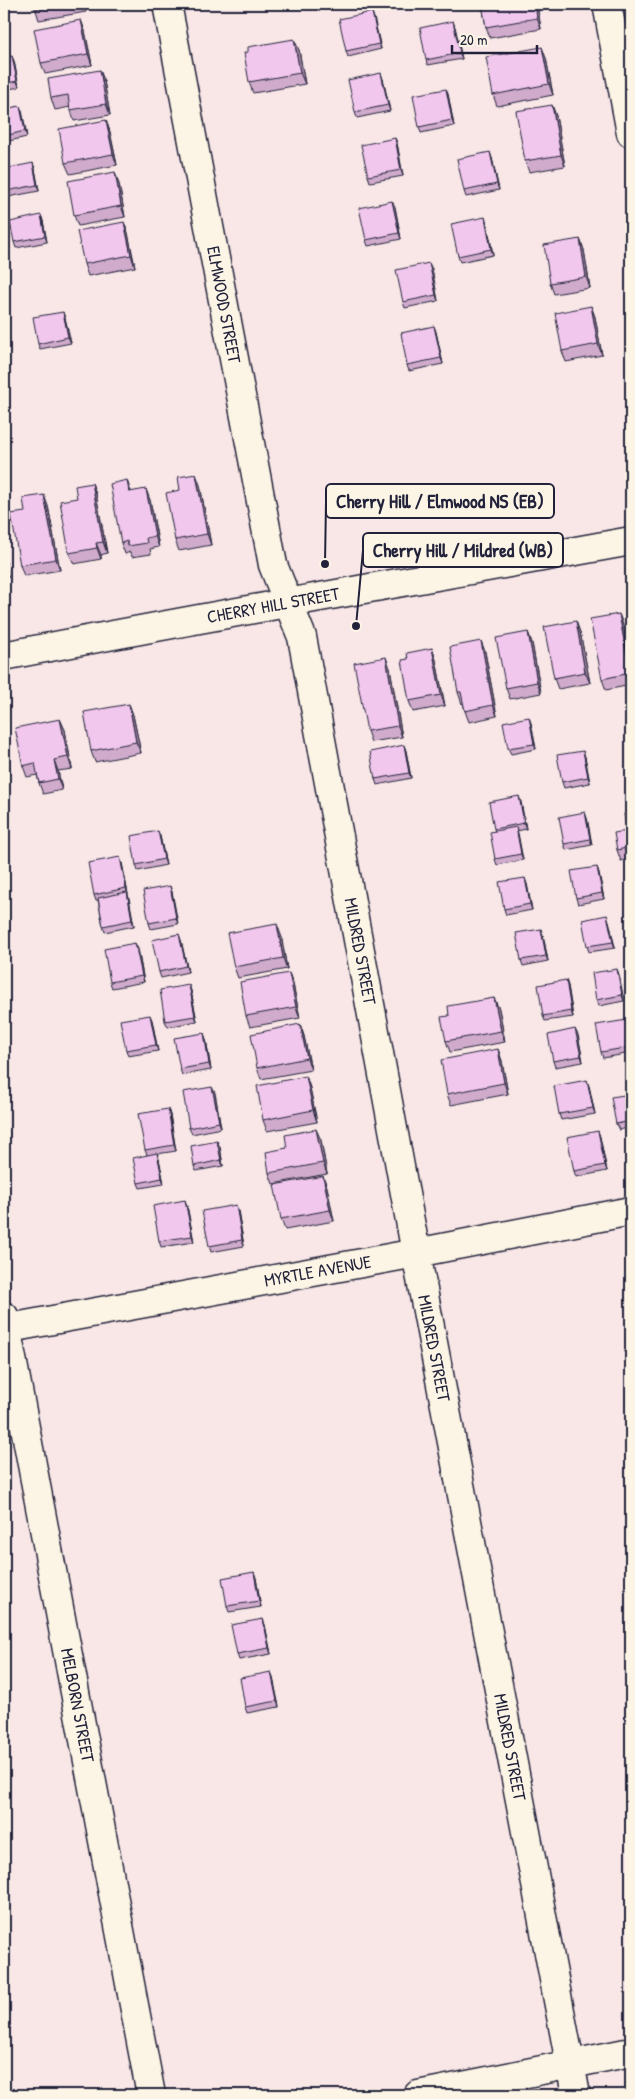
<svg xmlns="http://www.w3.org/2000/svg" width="635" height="2099" viewBox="0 0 635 2099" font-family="'Patrick Hand',sans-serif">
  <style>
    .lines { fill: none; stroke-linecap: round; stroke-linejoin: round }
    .minor-casing { stroke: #22223b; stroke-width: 31 }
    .tertiary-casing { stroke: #22223b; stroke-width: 31 }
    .minor { stroke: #fcf5e5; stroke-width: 28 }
    .tertiary { stroke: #fcf5e5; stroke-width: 28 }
    .wall { fill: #d0abcc; stroke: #22223b }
    .shaded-wall { fill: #a98ba6; stroke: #22223b }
    .building { fill: #f2c7ed; stroke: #22223b }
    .labels { text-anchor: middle; stroke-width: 4; stroke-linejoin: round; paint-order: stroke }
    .street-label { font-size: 18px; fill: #22223b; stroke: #fcf5e5 }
    .leader { fill: none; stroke: #22223b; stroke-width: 2 }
    .callout-dot { fill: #22223b; stroke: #fcf5e5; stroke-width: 2 }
    .callout { fill: #fcf5e5; stroke: #22223b; stroke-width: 2 }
    .callout-label { font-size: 19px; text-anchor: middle; font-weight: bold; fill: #22223b }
  </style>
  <rect width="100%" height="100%" fill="#f9e7e7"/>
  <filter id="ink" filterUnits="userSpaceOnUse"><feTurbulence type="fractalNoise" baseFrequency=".02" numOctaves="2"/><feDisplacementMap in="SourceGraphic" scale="10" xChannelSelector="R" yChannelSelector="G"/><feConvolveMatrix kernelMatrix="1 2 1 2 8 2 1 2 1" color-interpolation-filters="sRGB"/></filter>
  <g filter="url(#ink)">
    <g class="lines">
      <defs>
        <g id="minor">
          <path id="s1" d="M167,4L273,565L302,637L416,1253L576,2095"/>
          <path d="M607,4L631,133"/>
          <path id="s2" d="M4,1316L151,2095"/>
          <path id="s3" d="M4,1329L416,1253L631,1211"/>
          <path d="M418,2095L631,2052"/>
        </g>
        <g id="tertiary">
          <path id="s4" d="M4,656C213,615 422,579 631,541"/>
        </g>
      </defs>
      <use href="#minor" class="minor-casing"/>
      <use href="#tertiary" class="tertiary-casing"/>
      <use href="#minor" class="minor"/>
      <use href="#tertiary" class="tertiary"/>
    </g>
    <path class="wall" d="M34,4H84L86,12L39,20Z
      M482,4H537L541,29L490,38L486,27Z
      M374,18L381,49L348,57L346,51Z
      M81,20L85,31L92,65L45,74L41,63Z
      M455,27L462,59L428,65L426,60Z
      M299,50L305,84L253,93L249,82Z
      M4,57L14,61L19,87L4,90Z
      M546,58L553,95L497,106L493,95Z
      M100,70L104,81L110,115L74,121L70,107L55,110L51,98Z
      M383,79L390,111L357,118L355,112Z
      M448,94L454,126L421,133L419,127Z
      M552,105L556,116L565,166L529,172L525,161Z
      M4,109L22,111L27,137L4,142Z
      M106,120L110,132L117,165L70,174L65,163Z
      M395,138L397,143L403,176L370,182L368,176Z
      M492,158L499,190L466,197L464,191Z
      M33,163L35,169L39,191L8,197L6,191Z
      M119,184L125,217L78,226L74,215Z
      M395,207L401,239L368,246L366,240Z
      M41,215L43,221L47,242L16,248L14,242Z
      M124,222L128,233L135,267L88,276L84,264Z
      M487,223L493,255L460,262L458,256Z
      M580,239L584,250L590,288L554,294L550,283Z
      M432,269L438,301L405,308L403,302Z
      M591,306L595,317L602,355L566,362L562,351Z
      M65,318L71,343L40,349L38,344Z
      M434,326L436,332L443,364L409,371L407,365Z
      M92,483L96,494L107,553L101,555V559L74,564L69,553L77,498Z
      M200,485L211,545L179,551L175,540L180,490Z
      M131,491L150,500L159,547L150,549L151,554L132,557L130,552L125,554L121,543Z
      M48,506L60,570L24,576L20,565L25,512Z
      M4,550L8,577L4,578Z
      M619,614L623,625L631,668V685L606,690L602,679Z
      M528,632L532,643L541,693L510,699L506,688Z
      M580,632L590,683L558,689L554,678Z
      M481,641L485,652L497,716L469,722L465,711L463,703L462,704L458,692Z
      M432,648L436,660L445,706L413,712L409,701L408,659Z
      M390,668L402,737L371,742L367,731Z
      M129,704L133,715L141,753L95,762L91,751Z
      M60,719L65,730L72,769L58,771L62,790L43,794L39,783L37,775L27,777L23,766Z
      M531,723L536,749L511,754L508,748Z
      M4,740L10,773L4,774Z
      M404,745L406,751L411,778L377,785L375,779Z
      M583,751L585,757L590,783L564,788L562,782Z
      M521,802L526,829L517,831L523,860L497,865L495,859V831L494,829Z
      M631,812V859L621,861L617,850L627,831Z
      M587,818L592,845L566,850L564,844Z
      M160,836L166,865L138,871L136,865Z
      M122,863L134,926L105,932L103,926L98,900L96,901L94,895Z
      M597,867L599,873L604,899L578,904L576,898Z
      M527,884L532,910L506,915L504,909Z
      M170,886L172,892L178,924L151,929L149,923Z
      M609,921L615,948L589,952L587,946Z
      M281,935L287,969L238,978L234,967Z
      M543,935L548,961L523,966L521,960Z
      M181,940L188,972L161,978L159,972Z
      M138,949L144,982L112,988L110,982Z
      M617,969L619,975L624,1001L599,1006L596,1000Z
      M289,973L293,984L300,1018L250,1027L246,1016Z
      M566,980L568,986L573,1017L545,1021L543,1016Z
      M189,985L191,991L197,1021L168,1027L165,1021Z
      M494,998L499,1009L505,1042L450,1052L446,1041L449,1016Z
      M152,1020L158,1051L128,1056L126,1050Z
      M300,1024L304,1036L311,1070L261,1079L257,1068Z
      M629,1025L631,1038V1053L603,1058L601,1052Z
      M578,1035L583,1062L555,1067L553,1061Z
      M206,1039L211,1070L182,1075L180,1069Z
      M498,1049L502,1061L508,1094L451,1105L447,1094Z
      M306,1076L310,1088L317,1122L267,1131L263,1120Z
      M589,1086L595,1114L561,1120L559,1114Z
      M215,1093L221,1128L192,1134L189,1128Z
      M631,1094V1127L619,1130L616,1124Z
      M168,1109L170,1115L176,1151L157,1154L159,1159L164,1184L140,1188L138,1183L147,1155L145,1150Z
      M598,1131L600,1137L607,1171L576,1177L574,1171Z
      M321,1140L327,1174L273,1184L269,1173L287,1148Z
      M220,1147L223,1166L196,1171L194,1166Z
      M323,1176L327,1187L334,1221L285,1230L281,1219Z
      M236,1205L238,1211L244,1246L211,1252L209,1246Z
      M187,1206L194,1242L161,1247L159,1241Z
      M254,1572L256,1578L261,1607L229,1612L227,1606Z
      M263,1619L265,1625L271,1654L239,1660L237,1654Z
      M273,1678L279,1707L247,1713L245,1707Z"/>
    <path class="shaded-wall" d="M535,4H537L541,29L537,18Z
      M372,12L374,18L381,49L379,44Z
      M81,20L85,31L92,65L88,54Z
      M453,21L455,27L462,59L460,53Z
      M294,39L299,50L305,84L300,73Z
      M542,47L546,58L553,95L549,84Z
      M12,56L14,61L19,87L17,81Z
      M100,70L104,81L110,115L106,104Z
      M381,73L383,79L390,111L388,105Z
      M446,89L448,94L454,126L452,120Z
      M552,105L556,116L565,166L561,155Z
      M20,106L22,111L27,137L25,131Z
      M106,120L110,132L117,165L113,154Z
      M395,138L397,143L403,176L401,170Z
      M490,152L492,158L499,190L497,184Z
      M33,163L35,169L39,191L37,185Z
      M115,172L119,184L125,217L121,206Z
      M392,201L395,207L401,239L399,233Z
      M41,215L43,221L47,242L45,236Z
      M485,217L487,223L493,255L491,249Z
      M124,222L128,233L135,267L131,255Z
      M580,239L584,250L590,288L586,277Z
      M429,263L432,269L438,301L436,295Z
      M591,306L595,317L602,355L598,344Z
      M63,312L65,318L71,343L68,337Z
      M434,326L436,332L443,364L441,358Z
      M196,474L200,485L211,545L207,534Z
      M127,480L131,492H129Z
      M92,483L96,494L107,553L103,542Z
      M146,489L150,500L159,547L155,536Z
      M44,495L48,506L60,570L56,559Z
      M96,543L101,555V559L97,548Z
      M4,550L8,577L4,566Z
      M619,614L623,625L631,668V676Z
      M576,621L580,632L590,683L585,672Z
      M528,632L532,643L541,693L537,682Z
      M481,641L485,652L497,716L493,705Z
      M432,648L436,660L445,706L441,695Z
      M386,657L390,668L402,737L398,726Z
      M129,704L133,715L141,753L136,742Z
      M529,717L531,723L536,749L534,744Z
      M60,719L65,730L72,769L68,757Z
      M4,740L10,773L6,762L4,749Z
      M404,745L406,751L411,778L409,773Z
      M583,751L585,757L590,783L588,777Z
      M54,760L58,771L62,790L58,779Z
      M519,796L521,802L526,829L524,823Z
      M585,812L587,818L592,845L590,839Z
      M516,827L518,833L523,860L521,854Z
      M158,831L160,836L166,865L164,859Z
      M120,857L122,863L128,894L126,888Z
      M597,867L599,873L604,899L602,893Z
      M525,878L527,884L532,910L530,904Z
      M170,886L172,892L178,924L176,918Z
      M127,892L129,898L134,926L132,920Z
      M607,915L609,921L615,948L613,942Z
      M277,924L281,935L287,969L283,958Z
      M541,929L543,935L548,961L546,956Z
      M179,934L181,940L188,972L186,966Z
      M135,943L138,949L144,982L142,976Z
      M617,969L619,975L624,1001L622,995Z
      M289,973L293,984L300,1018L296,1007Z
      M566,980L568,986L573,1017L571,1011Z
      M189,985L191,991L197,1021L195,1016Z
      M494,998L499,1009L505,1042L501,1031Z
      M150,1015L152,1020L158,1051L156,1045Z
      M627,1020L629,1025L631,1038V1044Z
      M300,1024L304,1036L311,1070L307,1058Z
      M575,1029L578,1035L583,1062L581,1056Z
      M204,1033L206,1039L211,1070L209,1064Z
      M498,1049L502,1061L508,1094L504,1083Z
      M306,1076L310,1088L317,1122L313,1110Z
      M587,1080L589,1086L595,1114L593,1108Z
      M212,1087L215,1093L221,1128L219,1122Z
      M168,1109L170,1115L176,1151L174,1145Z
      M316,1129L321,1140L327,1174L323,1163Z
      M598,1131L600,1137L607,1171L605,1165Z
      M217,1141L220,1147L223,1166L221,1160Z
      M157,1153L159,1159L164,1184L162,1178Z
      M323,1176L327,1187L334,1221L330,1210Z
      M185,1200L187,1206L194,1242L192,1236Z
      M236,1205L238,1211L244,1246L242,1240Z
      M254,1572L256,1578L261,1607L259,1601Z
      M263,1619L265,1625L271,1654L269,1648Z
      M271,1672L273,1678L279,1707L277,1701Z"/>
    <path class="building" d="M34,4H64L35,9Z
      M482,4H535L537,18L486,27Z
      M372,12L379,44L346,51L339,19Z
      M81,20L88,54L41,63L34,29Z
      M453,21L460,53L426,60L420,28Z
      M294,39L300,73L249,82L244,53L248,52V47Z
      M542,47L549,84L493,95L486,57Z
      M12,56L17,81L4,84V57Z
      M100,70L106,104L70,110L68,95L51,98L48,79Z
      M381,73L388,105L355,112L348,80Z
      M446,89L452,120L419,127L413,95Z
      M552,105L561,155L525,161L516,111Z
      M20,106L25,131L4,136V109Z
      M106,120L113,154L65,163L59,129Z
      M395,138L401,170L368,176L361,145Z
      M490,152L497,184L464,191L457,159Z
      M33,163L37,185L6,191L4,179V169Z
      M115,172L121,206L74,215L68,181Z
      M392,201L399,233L366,240L359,208Z
      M41,215L45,236L14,242L10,222Z
      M485,217L491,249L458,256L451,224Z
      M124,222L131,255L84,264L77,231Z
      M580,239L586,277L550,283L544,245Z
      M429,263L436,295L403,302L396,270Z
      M591,306L598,344L562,351L555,313Z
      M63,312L68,337L38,344L33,317Z
      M434,326L441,358L407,365L401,333Z
      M196,474L207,534L175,540L166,493L180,490L178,477Z
      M127,480L129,492L146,489L155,536L146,538L147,543L128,546L127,541L121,543L110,484Z
      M92,483L103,542L96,543L97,548L69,553L60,501L77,498L75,486Z
      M44,495L56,559L20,565L11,514L25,512L23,498Z
      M619,614L630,673L602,679L590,619Z
      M576,621L585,672L554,678L544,627Z
      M528,632L537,682L506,688L496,638Z
      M481,641L493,705L465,711L461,692H458L450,647Z
      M432,648L441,695L409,701L402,660L408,659L407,653Z
      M386,657L398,726L367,731L354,663Z
      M129,704L136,742L91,751L84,712Z
      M529,717L534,744L508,748L503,722Z
      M60,719L68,757L54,760L58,779L39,783L35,763L23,766L15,728Z
      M404,745L409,773L375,779L370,752Z
      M4,749L6,762H4Z
      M583,751L588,777L562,782L557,755Z
      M519,796L524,823L494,829L489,802Z
      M585,812L590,839L564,844L559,817Z
      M631,812V847L617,850L614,833L627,831L624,814Z
      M516,827L521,854L495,859L490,832Z
      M158,831L164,859L136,865L131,836Z
      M120,857L126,888L94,895L88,863Z
      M597,867L602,893L576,898L571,871Z
      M525,878L530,904L504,909L499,882Z
      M170,886L176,918L149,923L143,891Z
      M127,892L132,920L103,926L98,898Z
      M607,915L613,942L587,946L582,920Z
      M277,924L283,958L234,967L227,933Z
      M541,929L546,956L521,960L516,933Z
      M179,934L186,966L159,972L152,940Z
      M135,943L142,976L110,982L104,949Z
      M617,969L622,995L596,1000L592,973Z
      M289,973L296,1007L246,1016L240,982Z
      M566,980L571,1011L543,1016L538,985Z
      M189,985L195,1016L165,1021L160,990Z
      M494,998L501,1031L446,1041L441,1017L449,1016L448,1006Z
      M150,1015L156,1045L126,1050L120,1020Z
      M627,1020L631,1047L601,1052L596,1025Z
      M300,1024L307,1058L257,1068L251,1034Z
      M575,1029L581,1056L553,1061L548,1035Z
      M204,1033L209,1064L180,1069L174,1038Z
      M498,1049L504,1083L447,1094L441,1060Z
      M306,1076L313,1110L263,1120L257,1086Z
      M587,1080L593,1108L559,1114L554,1086Z
      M212,1087L219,1122L189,1128L183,1092Z
      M631,1094V1121L616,1124L611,1097Z
      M168,1109L174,1145L145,1150L138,1114Z
      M316,1129L323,1163L269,1173L266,1152L287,1148L285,1135Z
      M598,1131L605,1165L574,1171L567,1137Z
      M217,1141L221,1160L194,1166L191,1146Z
      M157,1153L162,1178L138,1183L133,1158Z
      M323,1176L330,1210L281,1219L274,1185Z
      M185,1200L192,1236L159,1241L153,1206Z
      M236,1205L242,1240L209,1246L202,1211Z
      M254,1572L259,1601L227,1606L222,1578Z
      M263,1619L269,1648L237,1654L231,1625Z
      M271,1672L277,1701L245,1707L240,1678Z"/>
  </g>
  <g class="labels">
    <g class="street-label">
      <text dy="6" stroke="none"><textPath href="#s1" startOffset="306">ELMWOOD STREET</textPath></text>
      <text dy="6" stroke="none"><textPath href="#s4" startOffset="274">CHERRY HILL STREET</textPath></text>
      <text dy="6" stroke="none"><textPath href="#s1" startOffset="968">MILDRED STREET</textPath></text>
      <text dy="6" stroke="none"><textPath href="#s3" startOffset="319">MYRTLE AVENUE</textPath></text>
      <text dy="6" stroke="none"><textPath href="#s1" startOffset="1372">MILDRED STREET</textPath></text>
      <text dy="6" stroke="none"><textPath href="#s2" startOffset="396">MELBORN STREET</textPath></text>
      <text dy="6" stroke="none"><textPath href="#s1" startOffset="1778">MILDRED STREET</textPath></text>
    </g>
  </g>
  <path class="leader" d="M325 564L326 501M356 626L363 550"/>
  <g class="callout-dot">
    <circle cx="325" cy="564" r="5"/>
    <circle cx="356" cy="626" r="5"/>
  </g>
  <g class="callout">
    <rect x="326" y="484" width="228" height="34" rx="5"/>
    <rect x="363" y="533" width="200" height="34" rx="5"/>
  </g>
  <g class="callout-label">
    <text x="440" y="508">Cherry Hill / Elmwood NS (EB)</text>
    <text x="463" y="557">Cherry Hill / Mildred (WB)</text>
  </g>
  <rect width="635" height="2099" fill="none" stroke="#fcf5e5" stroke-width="20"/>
  <rect x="10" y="10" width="615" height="2079" fill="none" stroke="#22223b" stroke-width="2" filter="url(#ink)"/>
  <path d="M452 45v8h85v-8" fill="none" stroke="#22223b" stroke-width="2.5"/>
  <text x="460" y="45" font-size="15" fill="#22223b" stroke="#fcf5e5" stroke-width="4" paint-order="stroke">20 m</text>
</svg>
